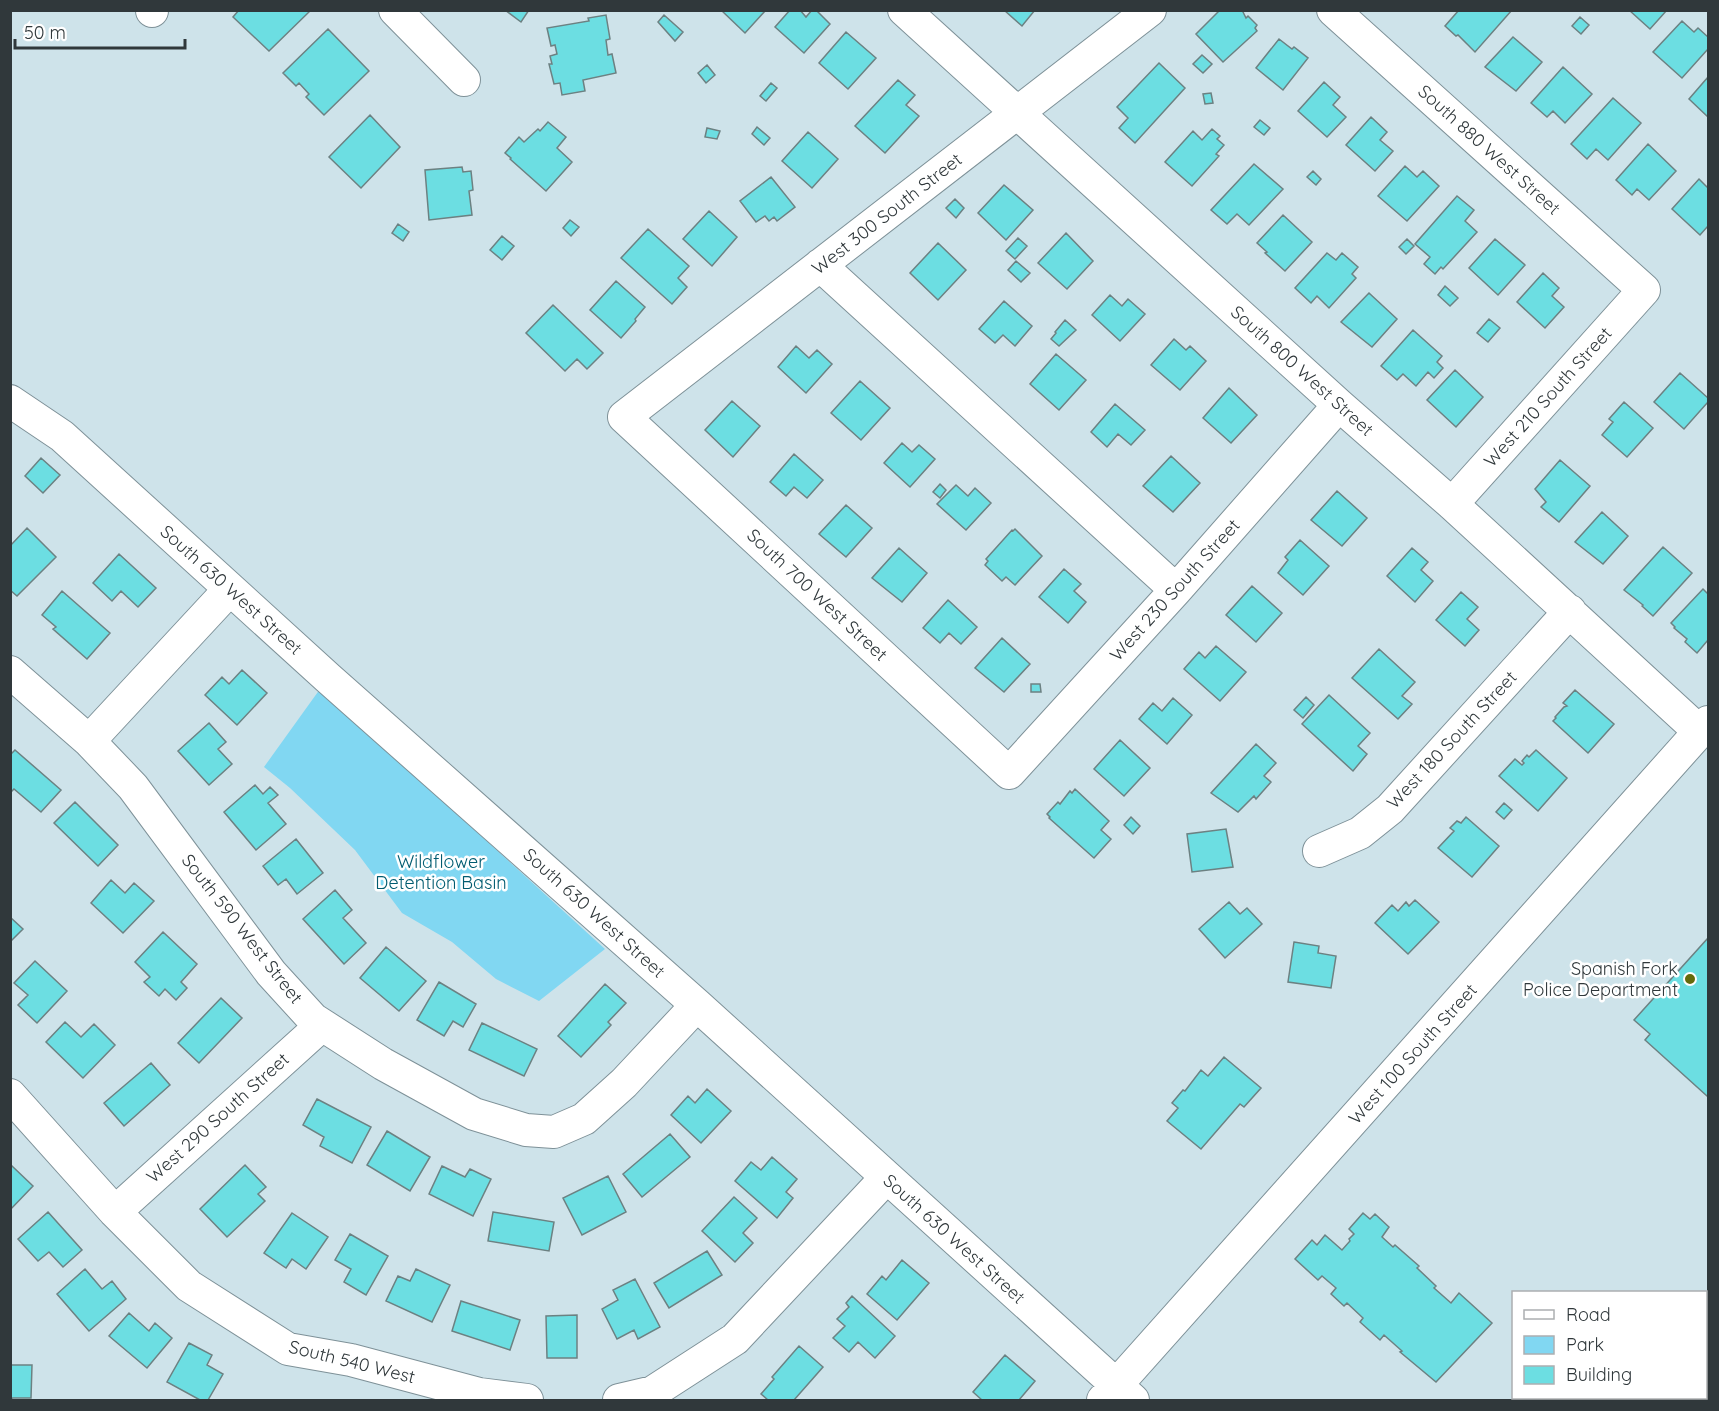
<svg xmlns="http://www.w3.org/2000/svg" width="1719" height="1411" viewBox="0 0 1719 1411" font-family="Quicksand,sans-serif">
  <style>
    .green { fill: #81d7f2 }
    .building { fill: #6cdee2; stroke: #6c8182; stroke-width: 1.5 }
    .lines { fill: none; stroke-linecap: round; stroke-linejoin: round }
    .minor-casing { stroke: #7e9198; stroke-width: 34 }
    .minor { stroke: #fff; stroke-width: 32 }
    .poi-dot { fill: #646a0c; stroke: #fff; stroke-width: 2 }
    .labels { text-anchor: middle; stroke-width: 5; stroke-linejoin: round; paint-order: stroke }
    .street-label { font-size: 18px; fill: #30383b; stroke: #fff }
    .park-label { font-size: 18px; fill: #005b70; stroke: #fff }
    .poi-label { font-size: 18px; fill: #30383b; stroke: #fff; text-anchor: end }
  </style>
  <rect width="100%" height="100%" fill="#cee3ea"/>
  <path class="green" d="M320,689L605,949L539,1001L496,979L452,942L402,913L355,850L290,788L264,767Z"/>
  <path class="building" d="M239,10H310V11L269,51L233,17Z
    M505,10H529L521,22Z
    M721,10H766L745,33Z
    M790,10H800L806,17L812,10H816L830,24L804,53L775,27Z
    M1004,10H1035L1022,26Z
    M1220,10H1242L1246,18L1248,16L1257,25L1255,28L1257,31L1223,62L1196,34Z
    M1459,10H1512L1475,52L1458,35L1456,36L1445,26Z
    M1629,10H1667L1650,29Z
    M606,15L610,39L606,40L608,55L612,54L616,73L583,80L585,91L562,95L560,83L554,84L549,64H552L550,56L557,54L555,45L551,46L547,28L589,21L588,18Z
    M664,15L683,32L675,41L658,22Z
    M1580,17L1589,25L1581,34L1572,26Z
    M1682,21L1694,32L1698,28L1708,37V49L1682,78L1653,52Z
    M328,29L369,71L324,115L306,97L309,94L299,83L296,86L283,73Z
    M846,32L876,58L848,89L819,63Z
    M1513,37L1542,62L1516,91L1485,67Z
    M1279,39L1292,49L1294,47L1308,58L1283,90L1256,68Z
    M1202,55L1212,64L1203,73L1193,64Z
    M1159,63L1185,88L1135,143L1119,128L1128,118L1117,107Z
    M707,65L715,75L706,83L698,73Z
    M1563,67L1592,94L1565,123L1553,111L1547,117L1531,103Z
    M1708,77V117L1689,99Z
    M898,80L915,95L906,105L919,116L885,153L855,126Z
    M1324,82L1340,97L1333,105L1346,117L1327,137L1298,111Z
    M771,83L777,88L766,101L760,96Z
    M1211,93L1213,103L1205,104L1203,94Z
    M1613,98L1641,123L1608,160L1596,149L1587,159L1571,144Z
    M370,115L400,147L361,188L329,157Z
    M1371,117L1387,132L1380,140L1393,151L1375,171L1346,145Z
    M1260,120L1270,128L1264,135L1254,127Z
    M548,122L566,137L557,148L572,162L546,191L510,159L511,158L505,153L519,137L524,142L538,129L540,131Z
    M757,127L770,138L764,145L752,134Z
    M707,128L720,131L717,139L705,137Z
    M1212,129L1220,136L1217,139L1224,145L1216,154L1219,156L1192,186L1165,162L1193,131L1202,140Z
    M808,132L838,159L812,188L782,161Z
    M1648,144L1676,171L1649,200L1637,189L1632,195L1616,180Z
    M1254,164L1283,189L1249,225L1237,214L1227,224L1211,210Z
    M1405,166L1417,177L1423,171L1439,186L1407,221L1378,196Z
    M462,167L463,172L471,171L473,190L469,191L472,215L429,220L425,170Z
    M1313,171L1321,179L1316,185L1307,177Z
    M771,177L795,207L777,221L774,217L769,221L765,216L756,222L740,201Z
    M1699,179L1708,188V226L1700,235L1672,209Z
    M1004,185L1033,210L1006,240L978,213Z
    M1457,196L1474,210L1465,221L1477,232L1443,269L1441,267L1435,274L1424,264L1430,257L1415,244Z
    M955,199L964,208L956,218L946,208Z
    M709,211L737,237L712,266L683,239Z
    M1283,215L1312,242L1285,271L1265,253L1267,252L1257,243Z
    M570,220L579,227L571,236L563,228Z
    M398,224L409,232L403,241L392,233Z
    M648,229L689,266L678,278L687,287L672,304L621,258Z
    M1066,233L1093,261L1067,289L1038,263Z
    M502,236L514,246L502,260L490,250Z
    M1018,238L1027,246L1015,259L1006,251Z
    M1407,239L1414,246L1406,254L1399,247Z
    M1495,239L1525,265L1498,295L1469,268Z
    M938,243L966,270L938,300L910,273Z
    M1327,253L1336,260L1342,253L1358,267L1352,274L1356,278L1329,308L1317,296L1311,303L1295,288Z
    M1016,261L1030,273L1021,282L1008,270Z
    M1543,273L1559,288L1552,296L1564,307L1545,328L1517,302Z
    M616,281L645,307L635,319L636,321L621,338L590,310Z
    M1445,286L1458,298L1450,306L1438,295Z
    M1369,293L1397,319L1372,347L1341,322Z
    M1110,295L1122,306L1128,299L1145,314L1120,341L1092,315Z
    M1004,301L1032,326L1015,346L1003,335L995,343L979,329Z
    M553,305L603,353L587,369L577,359L565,371L526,333Z
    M1489,319L1500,328L1488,342L1477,333Z
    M1065,320L1076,330L1059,346L1051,339L1056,333L1055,332Z
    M1413,330L1442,356L1437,362L1443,368L1434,378L1428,372L1416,386L1403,374L1397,380L1381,366Z
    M1174,339L1186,350L1190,346L1206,361L1180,390L1151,365Z
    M796,346L809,358L817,350L832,364L806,393L778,367Z
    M1056,354L1086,380L1059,410L1030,384Z
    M1455,370L1483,397L1456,427L1427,400Z
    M1680,373L1708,398V402L1684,429L1654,402Z
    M860,381L890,408L861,440L831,413Z
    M1229,388L1257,415L1231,443L1203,418Z
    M732,401L760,426L733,457L705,430Z
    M1624,402L1653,428L1627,457L1602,435L1613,422L1609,419Z
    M1115,404L1145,430L1131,445L1118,434L1107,447L1091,432Z
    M902,443L912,452L919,445L935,459L910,487L884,463Z
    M794,454L823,480L807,498L794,487L786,496L770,482Z
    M1171,456L1200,483L1173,512L1143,486Z
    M41,458L60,475L43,493L25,476Z
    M1560,460L1590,486L1559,522L1541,507L1546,502L1535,489Z
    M940,484L946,490L940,498L933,492Z
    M956,485L968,496L975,488L991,503L966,530L937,504Z
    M1337,491L1367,518L1342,546L1311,520Z
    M846,505L872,528L846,557L819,534Z
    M1602,512L1628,536L1603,564L1575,542Z
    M27,528L56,557L17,596L10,590V546Z
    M1015,529L1042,556L1015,585L1006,577L1002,581L985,565L988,561L986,559L1012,530L1013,531Z
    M1300,540L1329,566L1303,595L1278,573L1288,560L1285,557Z
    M1663,547L1692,573L1653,616L1642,606L1643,605L1624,590Z
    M899,548L927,573L902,602L872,578Z
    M1412,548L1428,562L1421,570L1433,581L1415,602L1387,576Z
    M119,554L156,588L138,607L121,591L112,601L93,583Z
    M1064,569L1081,584L1074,591L1086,602L1068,623L1039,597Z
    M1252,586L1282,613L1256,642L1226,615Z
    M1703,589L1708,594V640L1697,653L1685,642L1687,639L1674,628L1675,627L1671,623Z
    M62,591L110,633L87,659L53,629L56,627L42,615Z
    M1461,592L1478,607L1467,619L1479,630L1465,646L1436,620Z
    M948,600L977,627L961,644L949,633L940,643L923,628Z
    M1002,638L1030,664L1004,692L975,668Z
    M1216,646L1246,672L1220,701L1184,669L1199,652L1205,658Z
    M1379,649L1415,682L1402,696L1412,704L1398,719L1352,678Z
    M242,670L267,693L237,725L205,695L222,677L229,684Z
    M1031,684H1040L1041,692H1031Z
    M1575,690L1614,724L1588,753L1553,721L1556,718L1555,717L1564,707L1567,706L1563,703Z
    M1329,695L1370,733L1358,746L1367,754L1353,771L1302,724Z
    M1306,697L1314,705L1303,718L1294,710Z
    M1173,698L1192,715L1167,744L1139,719L1153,703L1162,711Z
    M209,723L226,742L218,749L232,764L209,785L178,751Z
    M1120,740L1150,768L1124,796L1094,769Z
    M1256,744L1276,763L1264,776L1271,782L1256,799L1254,796L1238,812L1211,793Z
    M15,750L61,790L41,812L14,789L10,793V755Z
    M1536,750L1567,778L1538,811L1499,776L1515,759L1522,765L1524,763L1522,761L1527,755L1529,757Z
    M255,785L263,794L270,787L278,795L268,803L286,824L256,850L224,812Z
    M1075,789L1109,821L1101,830L1111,839L1094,858L1049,818L1050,817L1047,814L1058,802L1060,804L1070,791L1072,793Z
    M75,802L118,845L98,866L54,823Z
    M1504,803L1512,810L1504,819L1496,812Z
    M1131,817L1140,826L1133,834L1124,825Z
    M1466,817L1499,846L1472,877L1438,848L1454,831L1450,828L1457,821L1461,823Z
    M1226,829L1233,867L1192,872L1187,834Z
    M296,839L323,873L297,894L286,879L278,885L263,866Z
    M111,880L125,893L134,883L154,901L123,933L91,903Z
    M335,890L352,910L343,918L366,943L344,964L303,919Z
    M1415,900L1439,922L1408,954L1375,923L1392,905L1398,911L1406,902L1409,906Z
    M1229,902L1240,914L1247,908L1262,924L1225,958L1199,929Z
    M10,917L23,929L10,942Z
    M163,932L197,964L181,982L187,988L176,1000L165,989L159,996L144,982L150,977L135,962Z
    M1708,938V1095L1707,1096L1645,1040L1650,1034L1634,1020Z
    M1294,942L1319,946L1318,953L1336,956L1331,988L1288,982Z
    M386,947L426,981L399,1011L360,978Z
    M35,961L67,991L37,1023L18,1005L28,995L14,983Z
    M439,982L476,1004L463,1027L453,1021L444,1036L417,1020Z
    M605,984L626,1003L608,1022L611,1025L581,1057L558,1036Z
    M221,998L242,1018L199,1063L178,1043Z
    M65,1022L81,1037L94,1024L115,1045L83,1078L46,1042Z
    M482,1023L537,1049L524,1076L469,1050Z
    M1224,1057L1261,1088L1244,1107L1240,1104L1201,1149L1167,1121L1178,1108L1172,1103L1183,1090L1185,1091L1201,1070L1208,1076Z
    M151,1063L170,1085L124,1126L104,1103Z
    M707,1089L731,1111L701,1143L671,1115L688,1096L695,1103Z
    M317,1099L371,1127L352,1163L320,1146L324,1137L303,1125Z
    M387,1131L430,1157L410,1191L367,1165Z
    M670,1134L690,1157L642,1197L623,1174Z
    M772,1157L797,1179L786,1192L793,1198L777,1218L735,1181L751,1162L761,1170Z
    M245,1165L266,1187L258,1194L265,1201L227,1237L200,1209Z
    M12,1166L33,1186L10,1210V1167Z
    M442,1166L465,1177L470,1169L491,1179L473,1216L429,1194Z
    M608,1176L626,1212L582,1235L563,1198Z
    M734,1197L757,1218L743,1233L753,1243L735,1262L702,1231Z
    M48,1212L82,1250L63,1267L49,1252L38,1261L18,1239Z
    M493,1212L554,1222L549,1251L488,1241Z
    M292,1213L328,1237L306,1269L292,1259L286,1268L264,1253Z
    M1363,1213L1370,1219L1375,1214L1389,1227L1382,1237L1393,1247L1395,1245L1419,1266L1417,1268L1436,1286L1434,1288L1451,1303L1459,1293L1492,1323L1436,1382L1400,1352L1402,1351L1384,1335L1380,1340L1360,1322L1363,1318L1347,1303L1344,1306L1331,1294L1336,1288L1322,1276L1318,1280L1295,1259L1312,1240L1317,1245L1325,1235L1342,1250L1350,1241L1349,1239L1354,1234L1349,1229Z
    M350,1234L388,1256L366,1295L344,1282L351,1269L335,1260Z
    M707,1251L722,1275L669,1308L654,1283Z
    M902,1260L929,1283L897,1320L867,1294L882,1276L886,1280Z
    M85,1269L102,1289L112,1281L126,1299L89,1331L57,1294Z
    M416,1269L450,1285L432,1322L386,1301L398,1276L410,1281Z
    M635,1279L660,1327L638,1339L634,1330L617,1339L602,1309L618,1300L613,1290Z
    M852,1296L895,1336L875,1358L858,1342L849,1352L833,1338L845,1326L837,1319L849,1307L846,1303Z
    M461,1301L520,1320L510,1350L452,1331Z
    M129,1313L149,1331L155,1323L172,1338L147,1368L109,1336Z
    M577,1315V1358H547L546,1316Z
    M189,1343L212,1355L207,1365L223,1374L208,1400H200L167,1382Z
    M799,1346L823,1367L794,1400H768L761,1394L774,1379L772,1377Z
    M1005,1355L1035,1381L1019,1400H982L973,1392Z
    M10,1365H32L31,1398H12V1400H10Z"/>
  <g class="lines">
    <defs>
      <path id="minor" d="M395,10L464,80
        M904,10L1339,405L1452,504L1700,732
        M1150,10L624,417L1009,773L1176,590L1339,405
        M1333,10L1644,290L1452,504
        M152,11V10
        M820,265L1176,590
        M10,401L62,436L328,678L697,1005L1133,1400
        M10,672L89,741L133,787L271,973L313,1019L383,1064L474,1114L526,1130L554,1132L584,1119L624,1083L697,1005
        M89,741L230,589
        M1319,851L1360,833L1390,809L1570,611
        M10,1095L115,1212L189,1286L288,1349L351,1360L479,1394L527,1400
        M115,1212L322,1025
        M619,1400L653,1392L735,1339L886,1178
        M1103,1400L1708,722"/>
    </defs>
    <use href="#minor" class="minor-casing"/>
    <use href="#minor" class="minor"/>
  </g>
  <circle class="poi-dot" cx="1690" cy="979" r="6"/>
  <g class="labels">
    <g class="street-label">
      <text transform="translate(1489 150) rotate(42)" y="6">South 880 West Street</text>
      <text transform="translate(887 214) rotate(-38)" y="6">West 300 South Street</text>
      <text transform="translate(1302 371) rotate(42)" y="6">South 800 West Street</text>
      <text transform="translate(1548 397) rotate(-48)" y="6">West 210 South Street</text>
      <text transform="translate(231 590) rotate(42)" y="6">South 630 West Street</text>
      <text transform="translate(1175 590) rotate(-48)" y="6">West 230 South Street</text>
      <text transform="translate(817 595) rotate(43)" y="6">South 700 West Street</text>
      <text transform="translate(1452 740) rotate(-47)" y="6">West 180 South Street</text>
      <text transform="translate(594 913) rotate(42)" y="6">South 630 West Street</text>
      <text transform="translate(242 929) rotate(52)" y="6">South 590 West Street</text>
      <text transform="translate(1413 1054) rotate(-48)" y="6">West 100 South Street</text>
      <text transform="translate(218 1118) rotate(-42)" y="6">West 290 South Street</text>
      <text transform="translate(954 1239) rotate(42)" y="6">South 630 West Street</text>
      <text transform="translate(352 1362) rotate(14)" y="6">South 540 West</text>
    </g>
    <g class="park-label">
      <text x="441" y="868">Wildflower<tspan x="441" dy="21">Detention Basin</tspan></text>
    </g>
    <g class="poi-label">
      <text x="1678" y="975">Spanish Fork<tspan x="1678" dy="21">Police Department</tspan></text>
    </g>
  </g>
  <rect width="1719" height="1411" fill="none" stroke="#30383b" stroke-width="24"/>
  <rect x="1512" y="1291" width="195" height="108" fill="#ffffff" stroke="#acafb1" stroke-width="1.5"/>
  <rect x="1524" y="1310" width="30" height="9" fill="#ffffff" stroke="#acafb1" stroke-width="1.5"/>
  <text x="1566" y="1321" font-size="18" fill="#30383b">Road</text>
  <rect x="1524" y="1336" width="30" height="18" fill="#81d7f2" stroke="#acafb1" stroke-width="1.5"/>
  <text x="1566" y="1351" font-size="18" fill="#30383b">Park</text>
  <rect x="1524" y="1366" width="30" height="18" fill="#6cdee2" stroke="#acafb1" stroke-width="1.5"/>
  <text x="1566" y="1381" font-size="18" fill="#30383b">Building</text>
  <path d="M15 39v9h170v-9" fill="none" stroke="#30383b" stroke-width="3"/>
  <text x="24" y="39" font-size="18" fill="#30383b" stroke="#ffffff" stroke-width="4.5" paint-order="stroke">50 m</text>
</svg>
